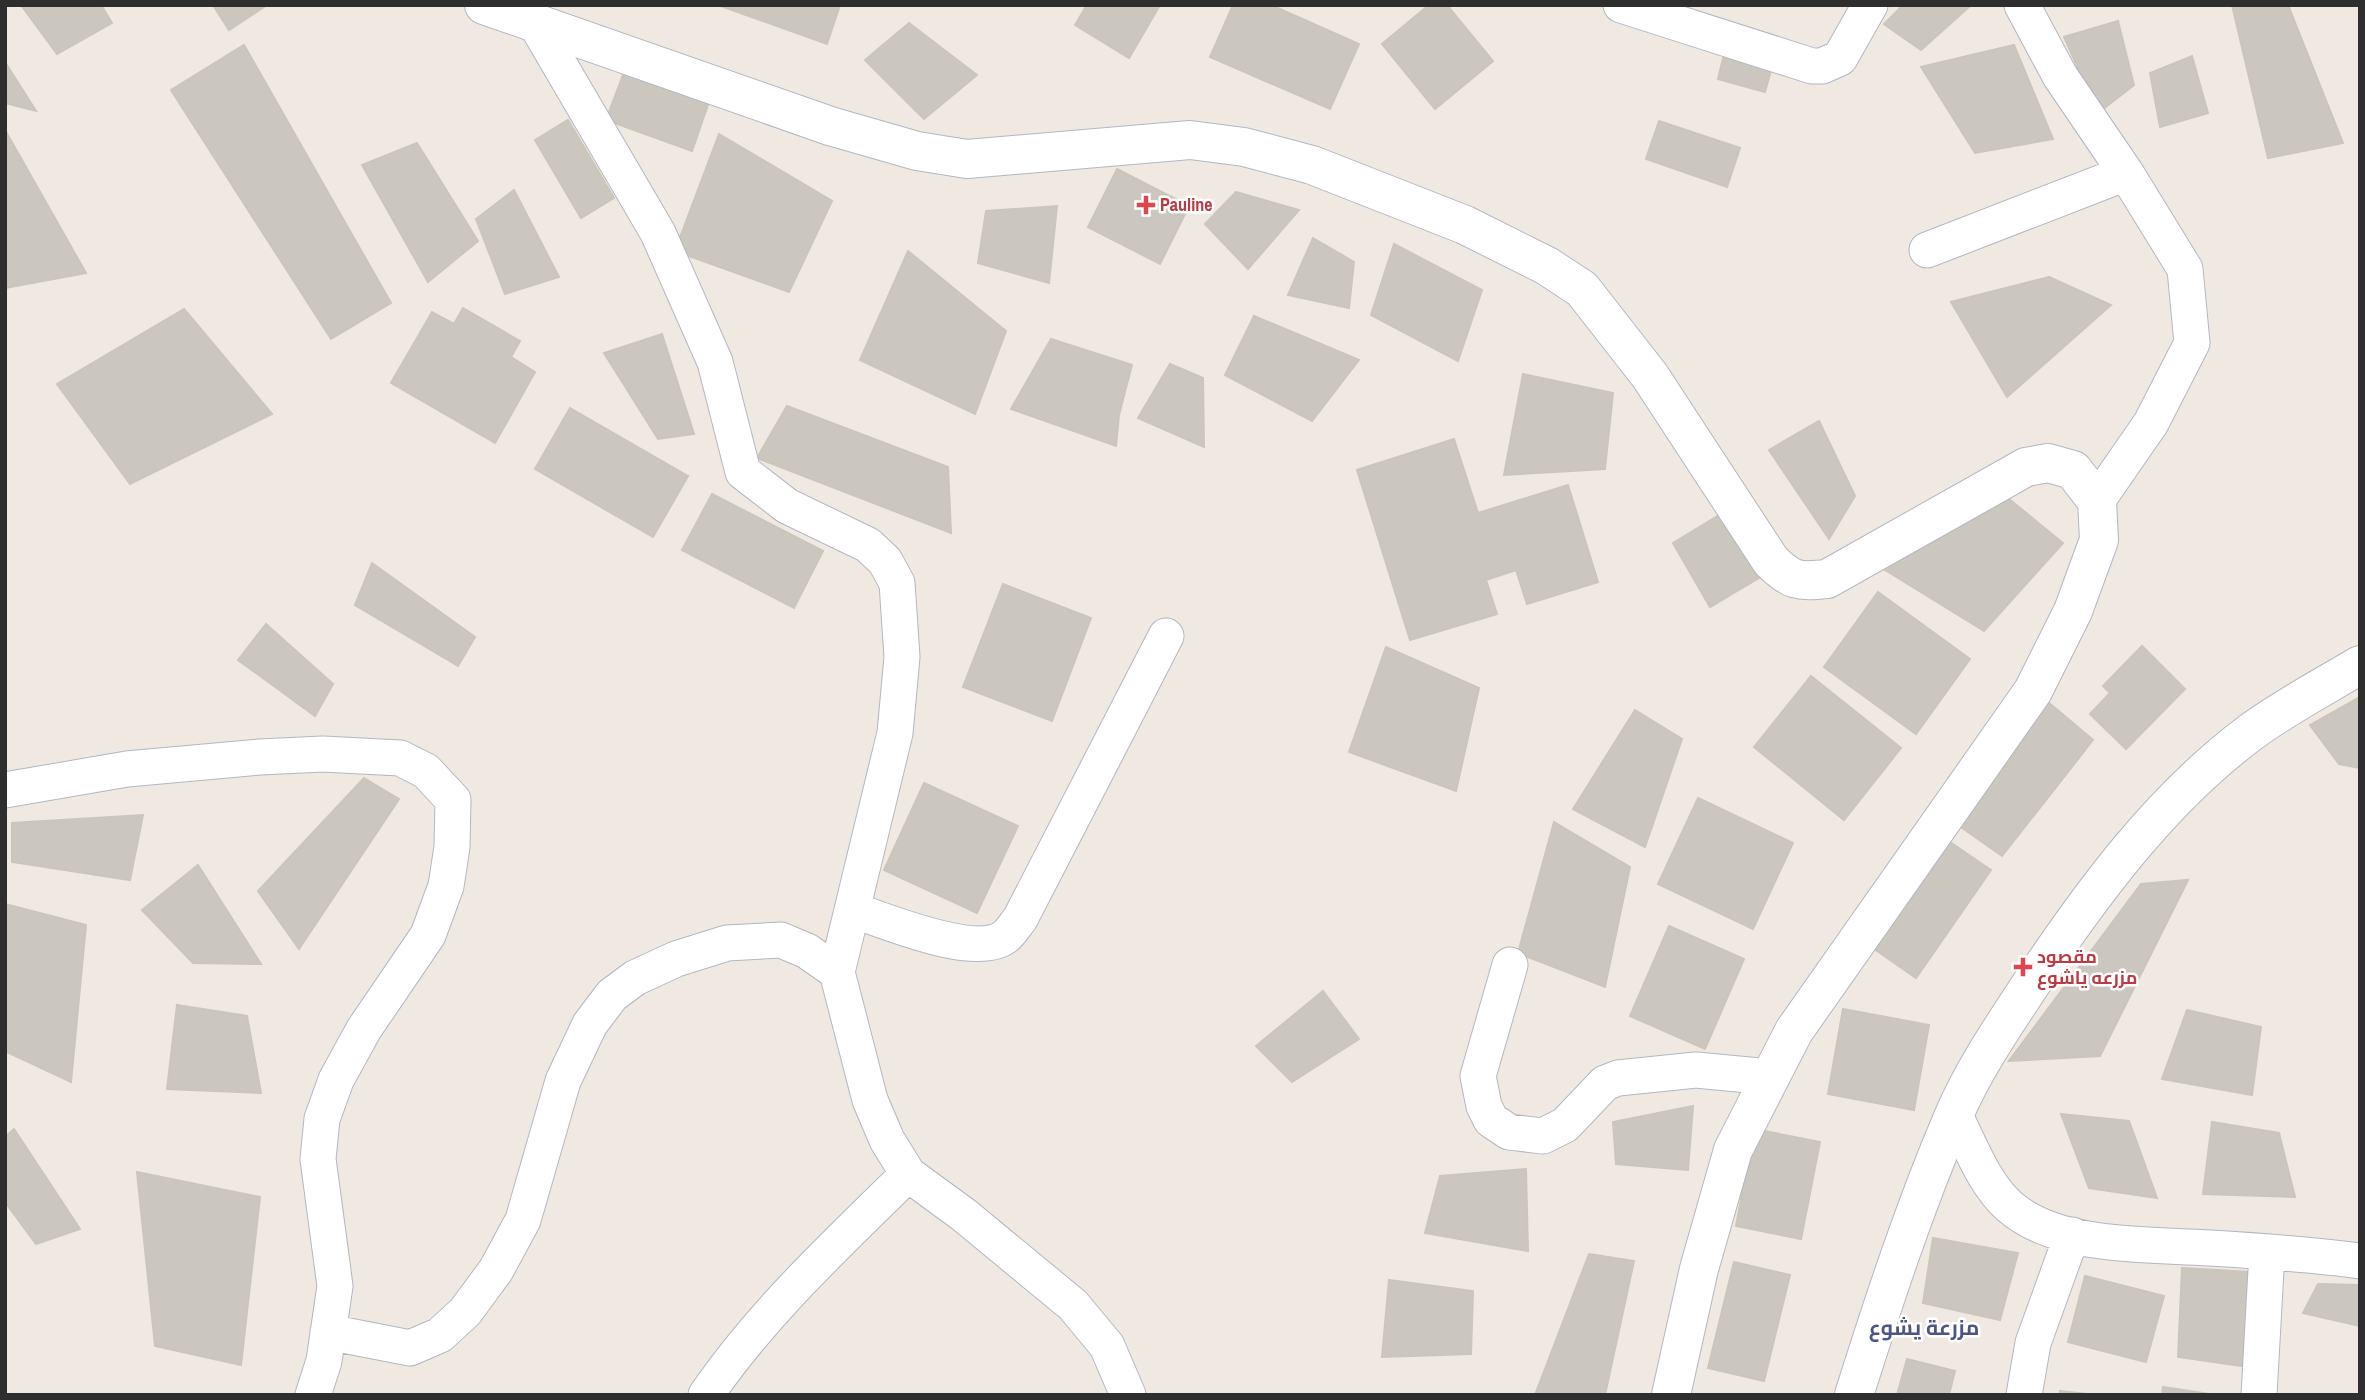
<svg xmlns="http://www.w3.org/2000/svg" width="2365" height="1400" viewBox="0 0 2365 1400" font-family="'Archivo Narrow',Cairo,sans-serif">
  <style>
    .building { fill: #cbc7bf; stroke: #cbc5ba; stroke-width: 2 }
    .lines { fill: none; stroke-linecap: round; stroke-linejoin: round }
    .minor-casing { stroke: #b4b7c1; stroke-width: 37 }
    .tertiary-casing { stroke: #b4b7c1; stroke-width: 40 }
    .minor { stroke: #fff; stroke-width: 35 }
    .tertiary { stroke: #fff; stroke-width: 38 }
    .health-dot { fill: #e0444e; stroke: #fff; stroke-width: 2.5 }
    .labels { text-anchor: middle; stroke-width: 5; stroke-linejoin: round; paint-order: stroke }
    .health-label { font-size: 18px; font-weight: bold; fill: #be3a42; stroke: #fff; text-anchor: start }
    .quarter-label { font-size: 21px; font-weight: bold; fill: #4d5680; stroke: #fff }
  </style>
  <rect width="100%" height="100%" fill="#efe9e1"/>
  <path class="building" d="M21,5H101L112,23L57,54Z
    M213,5H267L229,30Z
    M718,5H840L827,44Z
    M1087,5H1160L1129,58L1075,25Z
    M1233,5H1271L1359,44L1330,109L1210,57Z
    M1429,5H1447L1493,61L1435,109L1382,44Z
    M1903,5H1970V6L1921,50L1884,24Z
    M2232,5H2288L2343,143L2268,158Z
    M2118,21L2134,85L2098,113L2064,37Z
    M909,23L977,75L924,119L865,60Z
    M244,45L391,303L331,339L171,90Z
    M2014,45L2053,139L1975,153L1921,67Z
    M1725,50L1773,63L1765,92L1718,79Z
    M2192,56L2208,113L2160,127L2150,73Z
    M5,62L36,111L5,103Z
    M626,67L710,99L692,151L606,120Z
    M568,120L614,198L581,218L535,140Z
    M1659,121L1740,148L1727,187L1646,159Z
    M5,130L86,273L5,288Z
    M719,134L832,201L789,292L675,251Z
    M417,143L478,241L428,282L362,165Z
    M1117,169L1189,206L1160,264L1088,227Z
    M514,190L559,277L505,294L476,219Z
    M1236,192L1299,210L1248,269L1205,224Z
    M1057,206L1049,283L978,263L986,211Z
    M1313,238L1354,262L1349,308L1288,295Z
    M1394,244L1482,290L1458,361L1371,315Z
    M908,251L1006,331L975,414L860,360Z
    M2049,277L2111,305L2007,397L1951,302Z
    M463,308L520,341L511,357L535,372L495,443L391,383L432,312L454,324Z
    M184,309L272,414L130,484L57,384Z
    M1254,316L1359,360L1312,421L1225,375Z
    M662,334L694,434L658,439L604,353Z
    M1051,339L1132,365L1119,415L1116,446L1011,409Z
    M1170,364L1203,378L1204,447L1138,418Z
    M1523,374L1613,393L1605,469L1504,475Z
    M787,406L948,467L951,533L757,458Z
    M570,408L688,476L653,537L535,469Z
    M1819,421L1855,496L1829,539L1769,450Z
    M1454,439L1478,513L1568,485L1598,582L1527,604L1516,570L1486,580L1497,614L1410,640L1357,470Z
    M712,494L823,551L794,608L682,550Z
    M2003,494L2063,543L1984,631L1882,568Z
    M1721,514L1759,578L1710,607L1673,543Z
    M372,563L475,637L458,666L355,605Z
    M1003,584L1091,618L1052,721L963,687Z
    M1878,592L1970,659L1916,734L1824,667Z
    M266,624L333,684L315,716L238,660Z
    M2142,646L2185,689L2126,749L2090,714L2110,693L2103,686Z
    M1386,647L1479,688L1456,791L1349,752Z
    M1811,676L1901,748L1844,820L1754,747Z
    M2360,697V768L2339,764L2310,725Z
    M2048,702L2093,740L2002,856L1958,825Z
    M1635,710L1682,739L1645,847L1573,809Z
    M364,778L399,799L299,949L258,891Z
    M924,783L1018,826L977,913L884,870Z
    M1698,798L1793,843L1753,929L1658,884Z
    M143,815L130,880L12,862V823Z
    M1554,822L1630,867L1605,987L1518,953Z
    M1947,840L1991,870L1916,978L1873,948Z
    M198,865L261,964L193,963L142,910Z
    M2188,880L2100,1056L2009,1061L2141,884Z
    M5,904L86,925L71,1082L5,1051Z
    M1669,926L1744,959L1705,1049L1630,1016Z
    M1323,991L1359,1039L1292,1082L1256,1046Z
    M177,1005L247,1016L261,1093L167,1089Z
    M1843,1009L1929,1025L1914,1110L1828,1094Z
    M2187,1010L2261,1027L2252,1095L2162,1079Z
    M1693,1106L1688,1170L1616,1164L1613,1122Z
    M2061,1114L2129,1121L2157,1198L2089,1188Z
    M2212,1122L2279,1133L2295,1197L2203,1194Z
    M14,1129L80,1229L36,1244L5,1202V1137Z
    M1754,1129L1820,1142L1801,1239L1736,1226Z
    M1526,1169L1528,1251L1425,1233L1440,1176Z
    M137,1172L260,1197L241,1365L155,1346Z
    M1933,1238L2018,1253L2000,1320L1923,1303Z
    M1589,1254L1634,1261L1605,1395H1535Z
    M1734,1262L1790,1275L1764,1381L1708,1368Z
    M2182,1268L2251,1272L2242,1366L2178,1357Z
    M2085,1276L2164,1296L2146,1362L2068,1342Z
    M1389,1280L1473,1291L1471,1354L1382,1357Z
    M2318,1284L2360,1285V1326L2303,1313Z
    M1907,1359L1955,1371L1949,1395H1897Z
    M2163,1387L2216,1395H2162Z
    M2060,1391L2097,1395H2060Z"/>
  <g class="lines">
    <defs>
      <path id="minor" d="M1621,5L1812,66H1822L1840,58L1870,5
        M2022,5L2060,76L2126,173L2185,269L2192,343L2151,423L2097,501
        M534,21L658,233L715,362L743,472L787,506L868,545L885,561L897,583L902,657L895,733L837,972
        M1927,250L2126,173
        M5,790L127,769L260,757L323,754L400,758L426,771L453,800L452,847L446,886L428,935L364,1029L336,1080L322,1119L318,1159L335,1286L324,1361L313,1395
        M853,910C886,921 977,960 1006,936C1011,932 1015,925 1020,919L1166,636
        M1510,965L1478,1076L1484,1106L1491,1120L1509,1132L1543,1136L1565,1125L1605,1083L1618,1078L1696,1070L1770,1077
        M1954,1114C1970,1144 1983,1183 2009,1206C2057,1249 2149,1244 2210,1248C2260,1251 2310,1254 2360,1261
        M328,1332L410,1348L440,1335L465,1312L496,1270L523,1220L563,1081L590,1024L612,995L635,978L676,959L727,943L781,940L807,951L837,972L870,1100L887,1140L908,1174L964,1215L1073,1305L1107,1346L1128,1395
        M706,1395C763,1312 837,1244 908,1174
        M2024,1395L2033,1343L2072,1235
        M2259,1395L2267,1252"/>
      <path id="tertiary" d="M484,5L830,126L917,151L967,159L1190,140L1244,147L1312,165L1465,225L1547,266L1582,289L1650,376L1771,561C1791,581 1798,582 1827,579L2026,467L2048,463L2073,470L2097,501L2099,540L2073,611L2033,691L1794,1031L1733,1150L1699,1269L1671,1395
        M1854,1395C1884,1300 1915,1206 1954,1115C1974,1069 2002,1028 2029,987C2091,894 2160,800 2251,732C2285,707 2323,687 2360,665"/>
    </defs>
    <use href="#minor" class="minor-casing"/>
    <use href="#tertiary" class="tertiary-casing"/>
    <use href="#minor" class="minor"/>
    <use href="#tertiary" class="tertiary"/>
  </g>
  <g class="health-dot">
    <path d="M1142.5 194.5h7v7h7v7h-7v7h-7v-7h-7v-7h7z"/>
    <path d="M2019.5 956.5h7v7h7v7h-7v7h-7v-7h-7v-7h7z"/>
  </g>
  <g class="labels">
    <g class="health-label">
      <text x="1160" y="211">Pauline</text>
      <text x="2037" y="963">مقصود<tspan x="2037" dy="21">مزرعه ياشوع</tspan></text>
    </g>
    <g class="quarter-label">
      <text x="1924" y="1335">مزرعة يشوع</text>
    </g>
  </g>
  <rect width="2365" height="1400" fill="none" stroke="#2e2e2e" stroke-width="14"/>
</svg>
